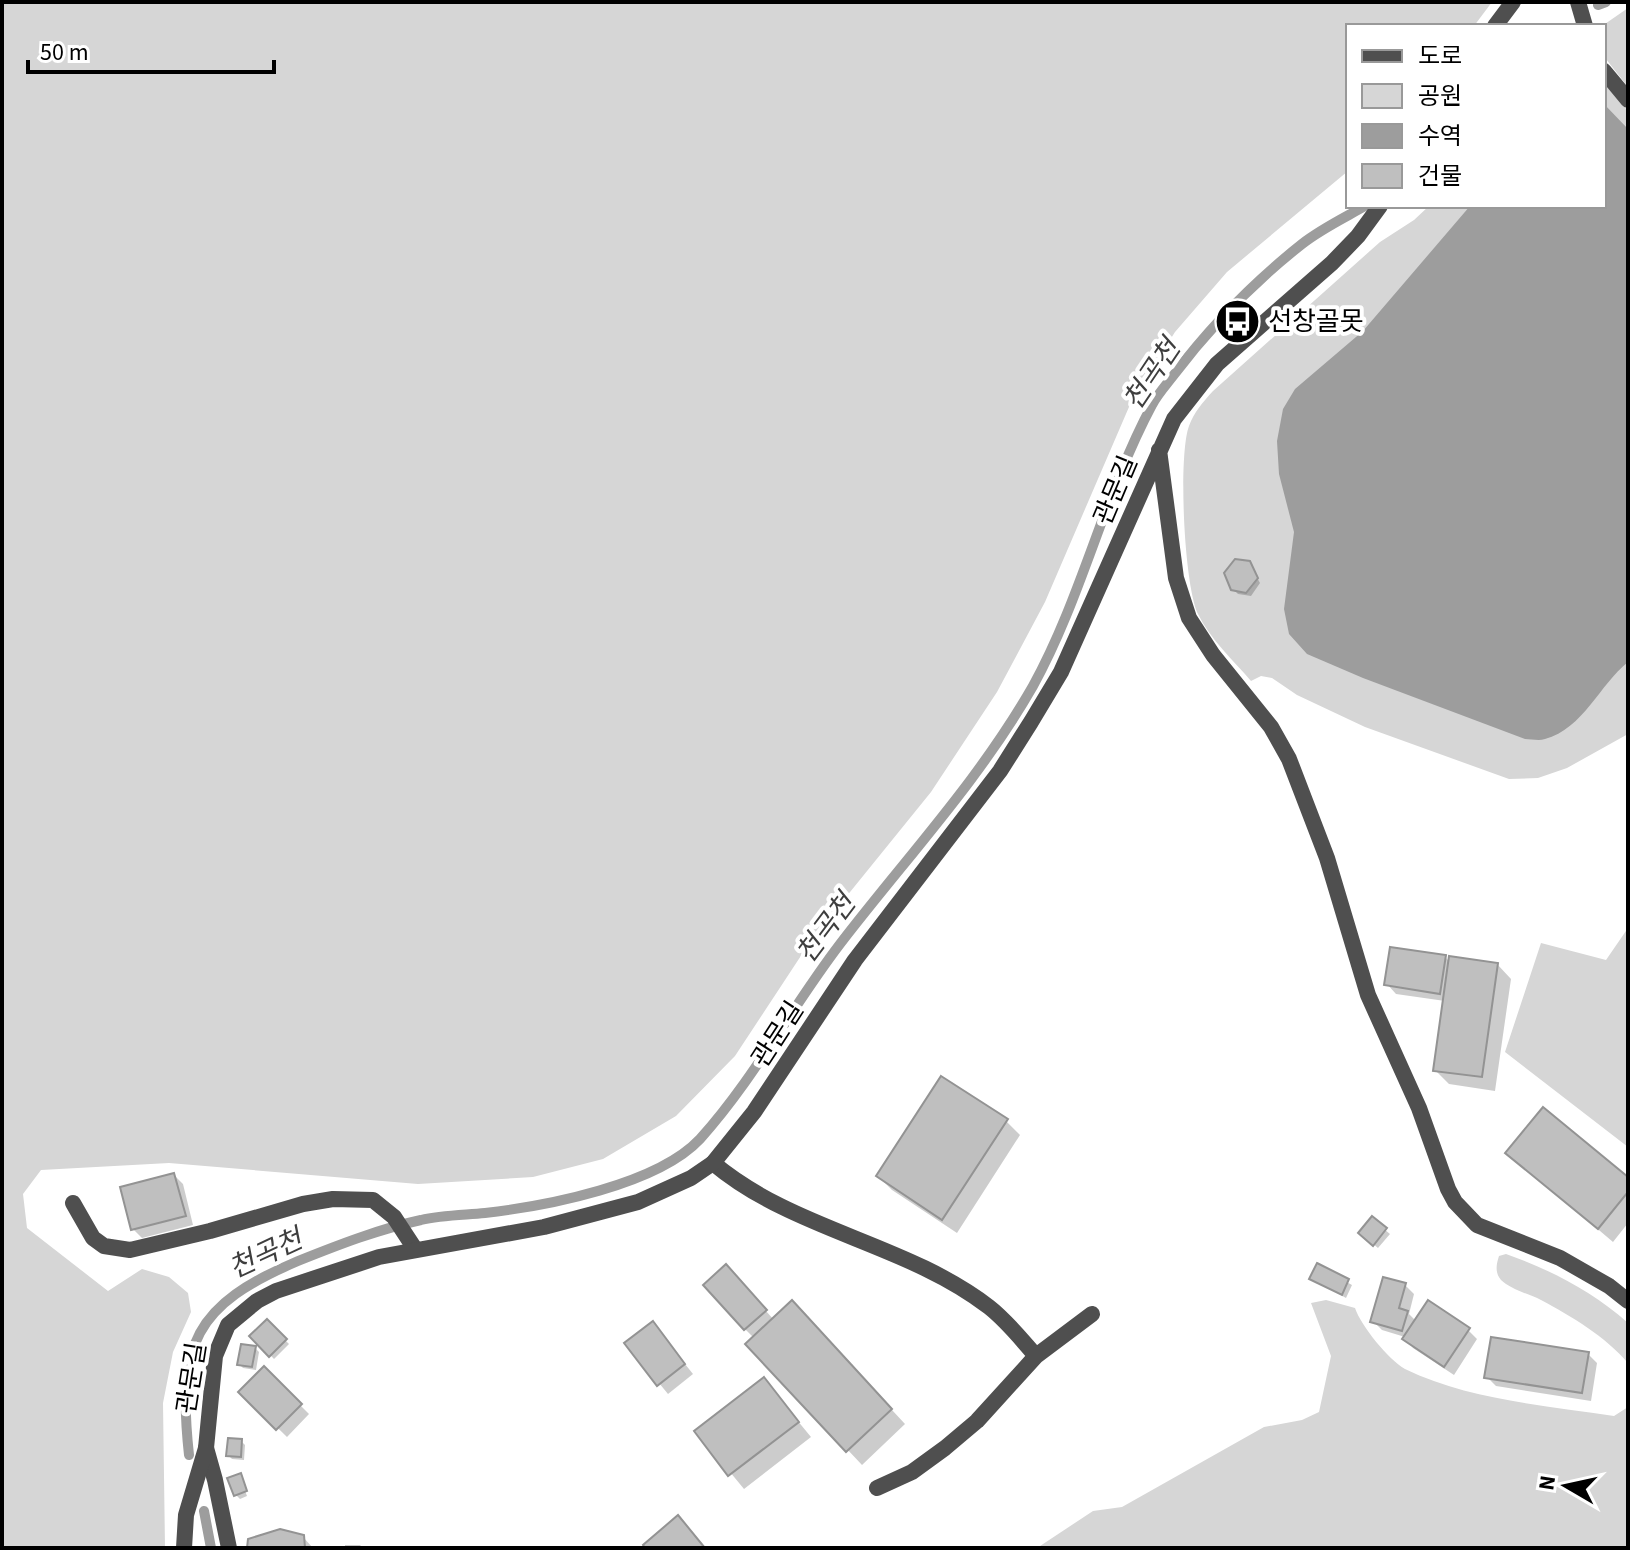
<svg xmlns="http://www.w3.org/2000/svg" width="1630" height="1550" viewBox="0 0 1630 1550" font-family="'Source Sans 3','Noto Sans KR',sans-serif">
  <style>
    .green { fill: #d6d6d6 }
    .water { fill: #9d9d9d }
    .shadow { fill: #0003 }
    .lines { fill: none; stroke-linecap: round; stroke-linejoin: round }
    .stream { stroke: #9d9d9d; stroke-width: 10 }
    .building { fill: #bfbfbf; stroke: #939393; stroke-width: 2 }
    .lane { stroke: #4f4f4f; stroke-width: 16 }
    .street { stroke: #4f4f4f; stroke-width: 16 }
    .labels { text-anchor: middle; stroke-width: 8; stroke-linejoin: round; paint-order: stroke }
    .poi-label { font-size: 26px; fill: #000; stroke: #fff; text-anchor: start }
    .street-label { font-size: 26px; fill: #000; stroke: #fff }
    .water-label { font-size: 28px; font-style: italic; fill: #3e3e3e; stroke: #fff }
  </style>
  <rect width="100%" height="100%" fill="#fff"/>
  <path class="green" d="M2,2H1492L1474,26H1348V171L1227,272L1175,332L1132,400L1045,602L997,692L931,792L812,939L735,1056L676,1116L603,1159L533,1177L418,1184L169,1163L41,1170L23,1194L27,1228L108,1291L142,1269L169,1277L188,1293L191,1312L173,1352L163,1403L165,1548H2Z
    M1628,8V87L1606,59L1602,26Z
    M1604,83L1628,111V734L1567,768L1538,778L1509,779L1365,727L1297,695L1272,678L1261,676L1251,681C1233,660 1210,639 1198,614C1184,585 1178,456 1189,426C1194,412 1203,402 1213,391L1380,242L1414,220L1429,206H1604Z
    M1628,928V1147L1505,1052L1541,943L1606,960Z
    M1506,1254C1551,1270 1592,1291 1628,1323V1363C1606,1337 1571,1316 1541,1300C1529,1294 1510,1289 1501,1280C1495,1273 1496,1265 1499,1256Z
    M1326,1300L1355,1308C1361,1326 1389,1360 1405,1369C1469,1400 1544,1405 1614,1416L1628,1407V1548H1037L1093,1511L1122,1507L1264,1427L1302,1420L1319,1412L1331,1356L1311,1303Z"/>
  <path class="water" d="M1604,104L1628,129V662C1600,684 1583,729 1545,739C1539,741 1531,739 1525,739L1363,678L1307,654L1289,634L1284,609L1294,532L1279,474L1277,441L1283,409L1295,389L1363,331L1470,206H1604Z"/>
  <path class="shadow" d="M1249,563L1260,583L1251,596L1238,594L1233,589Z
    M1445,957L1450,962L1497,964L1511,979L1495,1091L1449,1084L1435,1070L1445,1001L1396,994L1387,984Z
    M1006,1121L1020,1135L957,1233L892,1190L878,1176Z
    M1508,1153L1628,1179V1223L1613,1242Z
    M174,1175L183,1184L193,1225L142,1238L133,1229Z
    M1372,1219L1390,1234L1378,1248L1360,1233Z
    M1318,1266L1352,1285L1346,1298L1311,1278Z
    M735,1276L774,1320L806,1317L905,1424L862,1465L748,1344L754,1338L745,1329Z
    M1405,1285L1414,1294L1409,1314L1416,1321L1468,1330L1477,1339L1454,1375L1413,1348L1405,1337L1382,1330L1373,1321Z
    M267,1322L289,1344L274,1359L252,1336Z
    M653,1324L693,1374L668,1394L627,1344Z
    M255,1348L259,1352L256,1370L243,1368L239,1364Z
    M1588,1354L1597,1363L1591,1401L1496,1386L1487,1377Z
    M264,1369L309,1414L287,1437L241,1392Z
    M764,1380L811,1437L744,1489L697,1432Z
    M241,1441L245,1445L244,1460L232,1459L228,1455Z
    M240,1478L247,1496L240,1499L236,1495Z
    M303,1537L313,1548H249Z
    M345,1545H360L363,1548H345Z"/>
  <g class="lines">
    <path class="stream" d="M1598,5L1606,2
      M189,1455C177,1344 194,1305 298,1261C338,1245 379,1229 421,1220C441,1215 464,1215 485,1213C546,1206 657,1185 700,1139C754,1079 791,1008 840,944C906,858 978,782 1033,686C1082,597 1104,495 1152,405C1157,395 1166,385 1173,376C1210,327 1254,282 1302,244C1321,229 1344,218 1365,206
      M204,1511L211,1548"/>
  </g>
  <path class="building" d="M1235,559L1250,561L1258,578L1246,593L1231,590L1224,573Z
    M1390,947L1446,955L1440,994L1384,985Z
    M1449,956L1498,963L1482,1077L1433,1071Z
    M941,1076L1008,1119L942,1220L876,1176Z
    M1543,1107L1628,1177V1192L1598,1229L1505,1153Z
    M174,1173L186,1216L131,1230L120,1187Z
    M1372,1216L1387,1228L1373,1246L1358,1233Z
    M1317,1263L1349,1279L1342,1295L1309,1279Z
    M726,1264L767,1310L744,1330L703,1285Z
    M1383,1277L1406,1283L1399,1308L1408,1311L1402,1331L1370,1322Z
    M792,1300L892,1409L846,1452L745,1344Z
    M1428,1300L1470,1328L1444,1367L1402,1339Z
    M267,1319L287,1339L269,1357L249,1336Z
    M653,1321L685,1364L657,1386L624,1343Z
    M1491,1337L1589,1352L1582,1393L1484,1378Z
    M241,1344L256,1346L252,1367L237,1365Z
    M264,1366L302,1404L276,1430L238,1392Z
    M764,1377L799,1422L728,1476L694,1431Z
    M228,1438L242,1439L241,1457L226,1456Z
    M241,1473L247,1491L234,1496L227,1478Z
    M678,1515L705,1548H645L643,1545Z
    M280,1529L304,1535L305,1548H247L248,1539Z"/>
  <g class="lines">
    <path class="lane" d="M1578,2L1585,26
      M1604,71L1628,100
      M713,1163C794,1231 906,1243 989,1307C1007,1321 1021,1339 1036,1356
      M73,1203L93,1238L104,1246L130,1250L210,1231L303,1204L333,1199L373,1200L394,1217L415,1249
      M206,1448L215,1480L229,1548
      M877,1488L912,1472L945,1448L977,1421L1036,1356L1092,1314"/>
    <path class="street" d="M1495,26L1513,2
      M1159,450L1176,578L1189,618L1213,655L1271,727L1289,759L1327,858L1368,995L1419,1108L1448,1189L1455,1202L1477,1225L1560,1258L1609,1286L1628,1301
      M184,1548L186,1515L206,1448L215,1356L228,1325L257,1301L276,1291L379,1257L544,1227L638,1202L691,1178L713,1163L754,1112L855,960L1000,771L1031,722L1061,672L1174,419L1217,364L1332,263L1358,236L1380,206"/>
  </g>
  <defs>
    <symbol id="bus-disc" viewBox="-11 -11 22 22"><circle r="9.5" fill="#000" stroke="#fff"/><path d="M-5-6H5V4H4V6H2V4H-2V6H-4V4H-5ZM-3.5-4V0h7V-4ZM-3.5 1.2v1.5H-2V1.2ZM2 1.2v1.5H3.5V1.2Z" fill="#fff"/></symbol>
  </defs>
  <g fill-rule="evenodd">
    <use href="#bus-disc" x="1212" y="296" width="51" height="51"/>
  </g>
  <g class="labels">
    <g class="poi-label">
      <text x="1268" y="330">선창골못</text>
    </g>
    <g class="street-label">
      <text transform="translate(1115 490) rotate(-67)" y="9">관문길</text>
      <text transform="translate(777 1034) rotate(-57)" y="9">관문길</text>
      <text transform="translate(191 1378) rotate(-81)" y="9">관문길</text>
    </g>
    <g class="water-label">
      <text transform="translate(1151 374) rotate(-56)" y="10">천곡천</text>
      <text transform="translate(825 928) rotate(-53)" y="10">천곡천</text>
      <text transform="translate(265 1253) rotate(-25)" y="10">천곡천</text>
    </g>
  </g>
  <rect width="1630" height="1550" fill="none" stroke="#000000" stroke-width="8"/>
  <rect x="1346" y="24" width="260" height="184" fill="#ffffff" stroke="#999999" stroke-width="2"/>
  <rect x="1362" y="50" width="40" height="12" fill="#4f4f4f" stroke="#999999" stroke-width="2"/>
  <text x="1418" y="64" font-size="24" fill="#000000">도로</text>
  <rect x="1362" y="84" width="40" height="24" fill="#d6d6d6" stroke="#999999" stroke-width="2"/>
  <text x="1418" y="104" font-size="24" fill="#000000">공원</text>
  <rect x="1362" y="124" width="40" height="24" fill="#9d9d9d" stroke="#999999" stroke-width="2"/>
  <text x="1418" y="144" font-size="24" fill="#000000">수역</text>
  <rect x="1362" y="164" width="40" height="24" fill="#bfbfbf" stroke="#999999" stroke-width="2"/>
  <text x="1418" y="184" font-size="24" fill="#000000">건물</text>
  <g transform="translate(1566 1486) rotate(279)" stroke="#ffffff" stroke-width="6" paint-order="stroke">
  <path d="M0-6L14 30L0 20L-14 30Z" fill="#000000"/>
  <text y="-12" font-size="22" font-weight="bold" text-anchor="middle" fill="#000000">N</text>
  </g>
  <path d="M28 60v12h246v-12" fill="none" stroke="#000000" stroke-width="4"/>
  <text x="40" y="60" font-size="24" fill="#000000" stroke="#ffffff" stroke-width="6" paint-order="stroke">50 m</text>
</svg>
